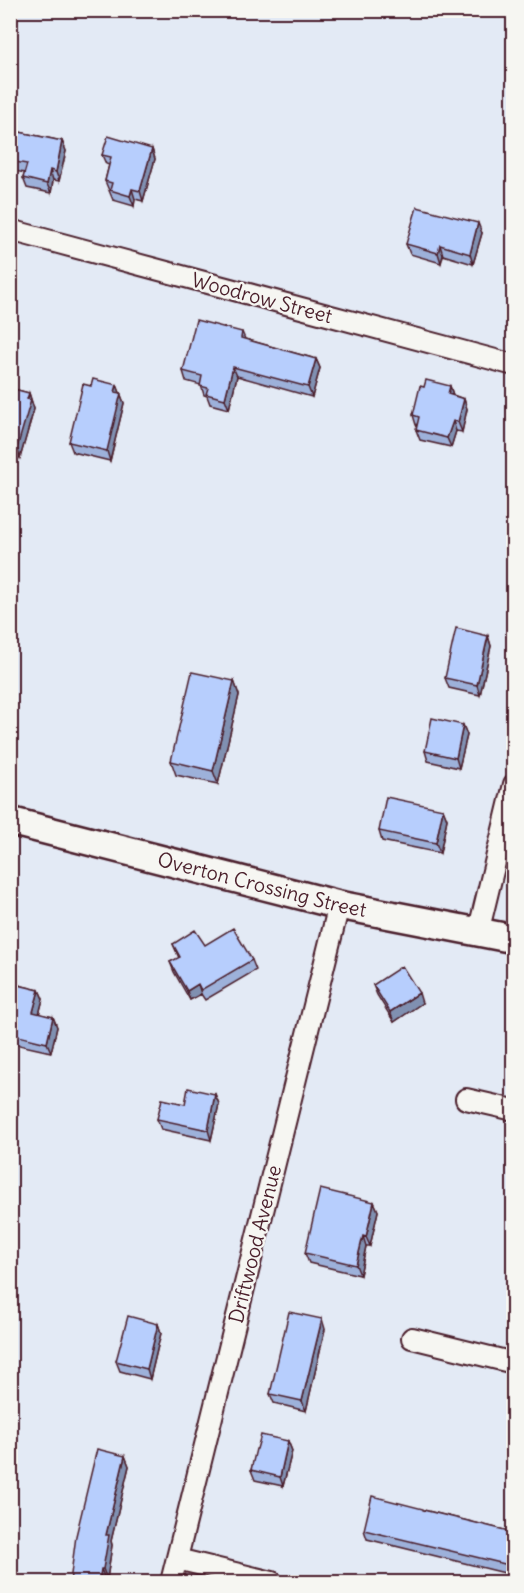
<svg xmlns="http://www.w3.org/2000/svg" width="524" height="1593" viewBox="0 0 524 1593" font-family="Delius,sans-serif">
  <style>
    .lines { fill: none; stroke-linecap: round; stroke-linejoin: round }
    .minor-casing { stroke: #4a1f2b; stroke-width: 24 }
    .secondary-casing { stroke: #4a1f2b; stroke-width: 32 }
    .minor { stroke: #f6f6f2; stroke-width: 20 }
    .secondary { stroke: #f6f6f2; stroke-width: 27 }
    .wall { fill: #9db1da; stroke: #4a1f2b; stroke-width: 1.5 }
    .shaded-wall { fill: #8090b1; stroke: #4a1f2b; stroke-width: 1.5 }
    .building { fill: #b7cefd; stroke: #4a1f2b; stroke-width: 1.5 }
    .labels { text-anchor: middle; stroke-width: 4.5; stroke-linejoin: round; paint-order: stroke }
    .street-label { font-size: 20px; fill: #4a1f2b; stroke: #f6f6f2 }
  </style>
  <rect width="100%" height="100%" fill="#e3eaf5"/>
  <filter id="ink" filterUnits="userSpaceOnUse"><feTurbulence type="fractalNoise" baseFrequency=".0167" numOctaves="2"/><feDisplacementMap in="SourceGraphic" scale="12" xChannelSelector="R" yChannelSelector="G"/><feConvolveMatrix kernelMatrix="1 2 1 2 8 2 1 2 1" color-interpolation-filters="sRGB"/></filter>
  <g filter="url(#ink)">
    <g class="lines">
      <defs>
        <path id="minor" d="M10,230L514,365
          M478,933L514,784
          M466,1099L514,1110
          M412,1338L514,1363
          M177,1559L272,1582
          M171,1582L339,905"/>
        <g id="secondary">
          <path id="s1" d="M10,821L339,905L514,939"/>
        </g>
      </defs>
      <use href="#minor" class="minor-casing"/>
      <use href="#secondary" class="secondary-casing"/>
      <use href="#minor" class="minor"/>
      <use href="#secondary" class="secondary"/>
    </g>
    <path class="wall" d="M10,130L62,141L66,151L59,181L53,180L51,193L27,188L23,178L25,173L10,170Z
      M152,149L155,159L143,201L135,199L134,206L113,200L105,181L109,165L106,164L102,155Z
      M482,233L473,264L443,255L441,263L410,254L406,244Z
      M242,332L245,339L316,359L320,368L312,397L237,376L229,409L210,404L207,396L204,395L201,385L186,381L183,371Z
      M117,385L124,403L110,461L73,452L69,442Z
      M450,386L453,395L464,399L467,409L462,432L456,431L451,447L420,440L416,430L417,425H416L413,415L424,387Z
      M10,388L29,393L34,409L20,458L10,455Z
      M488,636L491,646L480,695L449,688L445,678Z
      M234,681L239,695L218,784L176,775L171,761Z
      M463,725L467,735L459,768L428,761L425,751Z
      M443,809L447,819L440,853L382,841L379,831Z
      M173,944L205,945L252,960L256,970L205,1000L201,994L190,1000L174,972L170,962L179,958Z
      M10,983L39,990L43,999L39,1014L53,1017L57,1027L51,1052L10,1043Z
      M373,985L422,1003L394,1022L377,995Z
      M215,1094L219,1104L211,1140L161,1129L157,1119L185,1104Z
      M374,1202L378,1211L370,1246H366L360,1275L309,1263L305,1253Z
      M158,1324L161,1333L150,1379L120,1371L116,1361Z
      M325,1329L306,1411L274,1403L270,1394Z
      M288,1441L292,1451L283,1486L255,1480L251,1470L257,1449Z
      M125,1456L129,1466L111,1541L112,1545L107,1579H105L104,1582H70Z
      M424,1510L513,1532V1575L367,1539L364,1530Z"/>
    <path class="shaded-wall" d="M10,10H15L10,27Z
      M62,141L66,151L59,181L56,172Z
      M152,149L155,159L143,201L140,191Z
      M50,170L53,180L51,193L47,184Z
      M132,189L135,199L134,206L130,196Z
      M478,223L482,233L473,264L470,254Z
      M440,245L443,255L441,263L438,253Z
      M316,359L320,368L312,397L308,387Z
      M233,367L237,376L229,409L225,399Z
      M117,385L124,403L110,461L107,451L115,392Z
      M450,386L453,395L448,394Z
      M29,393L34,409L20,458L17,448Z
      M464,399L467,409L462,432L458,422Z
      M453,421L456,431L451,447L447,438Z
      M488,636L491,646L480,695L477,685Z
      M234,681L239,695L218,784L213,771Z
      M463,725L467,735L459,768L456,758Z
      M443,809L447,819L440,853L436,843Z
      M198,984L201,994L190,1000L187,991Z
      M39,990L43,999L37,1022L33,1012Z
      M419,993L422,1003L394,1022L390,1012Z
      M53,1017L57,1027L51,1052L47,1043Z
      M215,1094L219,1104L211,1140L208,1130Z
      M374,1202L378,1211L370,1246L366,1237Z
      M363,1236L366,1246L360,1275L356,1265Z
      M322,1319L325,1329L306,1411L302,1401Z
      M158,1324L161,1333L150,1379L147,1369Z
      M288,1441L292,1451L283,1486L280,1477Z
      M125,1456L129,1466L111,1541L112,1545L107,1579L103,1569L106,1535Z
      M101,1569L105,1579L104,1582H99Z"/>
    <path class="building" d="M10,130L62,141L56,172L50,170L47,184L23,178L27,164L10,161Z
      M108,136L152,149L140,191L132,189L130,196L110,190L112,183L105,181L111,157L102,155Z
      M417,207L478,223L470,254L440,245L438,253L406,244Z
      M196,320L242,332L241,338L316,359L308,387L233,367L225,399L206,394L208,388L200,386L202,376L183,371Z
      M93,379L117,385L115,392L121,393L107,451L69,442L83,384L91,386Z
      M426,380L450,386L448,394L464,399L458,422L453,421L447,438L416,430L419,417L413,415L420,386L424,387Z
      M10,388L29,393L27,399L31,400L17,448L10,446Z
      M456,628L488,636L477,685L445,678Z
      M192,672L234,681L213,771L171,761Z
      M432,718L463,725L456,758L425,751Z
      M386,797L443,809L436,843L379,831Z
      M233,928L252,960L201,990L198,984L187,991L170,962L180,957L173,944L195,930L205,945Z
      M402,966L419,993L390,1012L373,985Z
      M10,983L39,990L33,1012L53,1017L47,1043L10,1034Z
      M188,1088L215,1094L208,1130L157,1119L162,1099L185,1104Z
      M320,1189L374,1202L366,1237L363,1236L356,1265L305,1253Z
      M289,1312L322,1319L302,1401L270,1394Z
      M128,1316L158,1324L147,1369L116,1361Z
      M261,1435L288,1441L280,1477L251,1470L256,1449H257Z
      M97,1449L125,1456L106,1535H109L103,1569H101L99,1582H70L76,1536Z
      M372,1496L423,1509V1510L513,1532V1566L364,1530Z"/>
  </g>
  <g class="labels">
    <g class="street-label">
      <text transform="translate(262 298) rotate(15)" y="7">Woodrow Street</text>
      <text dy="7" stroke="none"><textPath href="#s1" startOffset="260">Overton Crossing Street</textPath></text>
      <text transform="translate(255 1244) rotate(-76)" y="7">Driftwood Avenue</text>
    </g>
  </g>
  <rect width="524" height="1593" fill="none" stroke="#f6f6f2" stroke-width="36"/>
  <rect x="18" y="18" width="488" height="1557" fill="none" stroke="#4a1f2b" stroke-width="2" filter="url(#ink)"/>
</svg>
